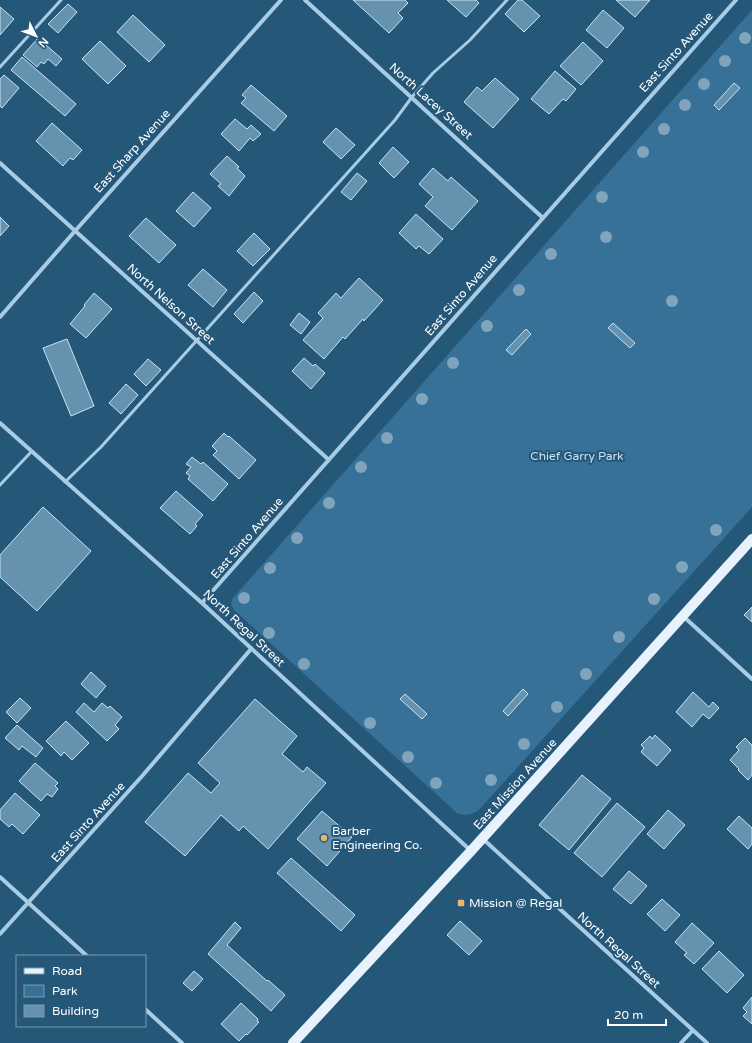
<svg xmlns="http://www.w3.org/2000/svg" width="752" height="1043" viewBox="0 0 752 1043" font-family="'Varela Round',sans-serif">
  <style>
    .green { fill: #387197 }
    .building { fill: #6592af; stroke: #cae3f3 }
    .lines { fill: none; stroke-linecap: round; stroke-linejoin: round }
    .service { stroke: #a7cce4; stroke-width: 3 }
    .minor { stroke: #a7cce4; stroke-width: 4 }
    .primary { stroke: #e7f2fc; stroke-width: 10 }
    .tree { fill: #80a4bc }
    .poi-dot { fill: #edb36c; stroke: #255779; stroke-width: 1.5 }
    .labels { text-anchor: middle; stroke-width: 4; stroke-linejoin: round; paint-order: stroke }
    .street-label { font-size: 12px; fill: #fff; stroke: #255779 }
    .park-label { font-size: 12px; fill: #cae3f3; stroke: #255779 }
    .poi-label { font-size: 12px; fill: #fff; stroke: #255779; text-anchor: start }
  </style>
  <rect width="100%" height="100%" fill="#255779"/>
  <path class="green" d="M752,10V507L478,811C470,815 465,816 457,813L234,610L231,604L233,598Z"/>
  <path class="building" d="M353,0H405L408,3L398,13L403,18L389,33Z
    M447,0H476L479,3L466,17Z
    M518,0H522L540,16L524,32L505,14Z
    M616,0H650L635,17Z
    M68,4L77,12L58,33L48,24Z
    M0,7L14,19L0,35Z
    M603,10L624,28L607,48L586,30Z
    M133,15L165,45L149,62L117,32Z
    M38,38L62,59L56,66L48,59L44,64L41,62L37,67L23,55Z
    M100,41L126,66L108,84L82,59Z
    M583,42L603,61L581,85L560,66Z
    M22,57L76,104L65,116L11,70Z
    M555,71L576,89L566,101L563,99L549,114L531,99Z
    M4,75L19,88L2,108L0,106V79Z
    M495,78L519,99L493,128L464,102L477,87L482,91Z
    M734,83L740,88L719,110L714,105Z
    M251,85L287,116L274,131L241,103L246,98L242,95Z
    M235,119L247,129L251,125L261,134L253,141L250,138L239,151L221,134Z
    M52,123L82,150L73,160L70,158L63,166L36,141Z
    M336,128L355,145L341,159L323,142Z
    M393,147L409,162L394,178L379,163Z
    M227,156L239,167L237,168L245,176L229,196L218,186L221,184L210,174Z
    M433,168L448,181L451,177L478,201L452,230L425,206L433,197L419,184Z
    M357,173L367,181L351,200L341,192Z
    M193,192L211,208L194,227L176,211Z
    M416,214L443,239L429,254L419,246L416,249L399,233Z
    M0,217L9,226L0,236Z
    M146,218L176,245L159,263L129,236Z
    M254,233L270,249L253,266L237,251Z
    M203,269L227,290L213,307L188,285Z
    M359,278L383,300L364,321L363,319L345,339L343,337L324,359L303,340L323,318L318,313L336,293L341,298Z
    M254,292L263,301L243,323L234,314Z
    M94,293L112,309L86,338L70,324L85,306L84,305Z
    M299,313L310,322L301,334L290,325Z
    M613,323L635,343L630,348L608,328Z
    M526,329L531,334L512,355L506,350Z
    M67,339L94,406L71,416L43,348Z
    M304,358L313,366L315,364L325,373L311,389L292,371Z
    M148,359L161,370L146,386L134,374Z
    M126,384L138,395L121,414L109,403Z
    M224,433L228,437L229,436L256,460L239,479L213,455L217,451L212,446Z
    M192,457L201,464L203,462L228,484L213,501L188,479L190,476L186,473L191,467L186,464Z
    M176,491L203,515L195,524L197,526L190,534L160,508Z
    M43,507L91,551L37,611L0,577V555Z
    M752,607V622L744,615Z
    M91,672L106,686L96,698L81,684Z
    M523,689L528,694L508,716L503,711Z
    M693,692L709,707L713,702L719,708L709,719L703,714L692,727L676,712Z
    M405,694L427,714L422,719L400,699Z
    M20,698L31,708L17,723L6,712Z
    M255,699L297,736L282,754L303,772L307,767L326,783L268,849L243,826L239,831L221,815L185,856L145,822L188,773L211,793L220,783L198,763Z
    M84,703L94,712L102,703L108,708L110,706L122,717L115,725L119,729L107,741L76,712Z
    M66,721L89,743L72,760L64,752L61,756L46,741Z
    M17,725L43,748L36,757L22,746L19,750L5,738Z
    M655,735L671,750L657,766L641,752L644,748L641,745L650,736L652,739Z
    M745,738L752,745V775L748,780L738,770L739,769L730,760L739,750L736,747Z
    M35,763L58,783L55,786L58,789L52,797L47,794L41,801L19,781Z
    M582,775L611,799L569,850L539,825Z
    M15,793L40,815L23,834L12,824L9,827L0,819V810Z
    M617,803L645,827L602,877L574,853Z
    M668,810L685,825L664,849L647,834Z
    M322,811L352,837L327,866L297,839Z
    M739,816L752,828V844L748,849L727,829Z
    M291,858L355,915L341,931L277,873Z
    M629,871L647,886L631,904L613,889Z
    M662,899L680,915L665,931L647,914Z
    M460,921L482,941L469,955L447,935Z
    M235,922L241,928L227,945L267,981L268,980L285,995L271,1011L208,954Z
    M692,923L714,943L694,964L684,955L687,953L675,942Z
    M719,951L744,975L727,993L702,969Z
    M194,971L203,979L192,991L183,983Z
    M752,997V1024L743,1016L747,1012L743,1008Z
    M241,1003L258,1019L257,1021L259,1022L247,1035L246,1034L239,1041L221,1024Z"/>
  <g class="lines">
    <path class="service" d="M0,67L61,0
      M65,482L101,447L395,120L412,97L433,73L470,40L507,0
      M0,485L32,451"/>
    <path class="minor" d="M305,0L543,218
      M0,163L329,460
      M0,317L75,231L281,0
      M0,423L202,603L470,850
      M202,603L736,0
      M683,616L752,679
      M483,839L707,1043
      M0,877L87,956
      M0,934L143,775L251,649
      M145,1009L182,1043
      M681,1043L693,1030"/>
    <path class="primary" d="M293,1043L471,851L752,539"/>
  </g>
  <g class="tree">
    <circle cx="745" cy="38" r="6"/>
    <circle cx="725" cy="61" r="6"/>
    <circle cx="704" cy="84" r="6"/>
    <circle cx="685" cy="105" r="6"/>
    <circle cx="664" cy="129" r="6"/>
    <circle cx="643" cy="152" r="6"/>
    <circle cx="602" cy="197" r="6"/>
    <circle cx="606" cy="237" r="6"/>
    <circle cx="551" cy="254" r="6"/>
    <circle cx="519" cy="290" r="6"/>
    <circle cx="672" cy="301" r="6"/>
    <circle cx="487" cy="326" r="6"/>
    <circle cx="453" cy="363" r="6"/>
    <circle cx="422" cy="399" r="6"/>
    <circle cx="387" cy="438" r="6"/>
    <circle cx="361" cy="467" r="6"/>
    <circle cx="329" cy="503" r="6"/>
    <circle cx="716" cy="530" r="6"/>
    <circle cx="297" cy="538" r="6"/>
    <circle cx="682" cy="567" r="6"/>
    <circle cx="270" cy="568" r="6"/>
    <circle cx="244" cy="598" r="6"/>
    <circle cx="654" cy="599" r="6"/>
    <circle cx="269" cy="633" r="6"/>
    <circle cx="619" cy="637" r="6"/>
    <circle cx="304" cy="664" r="6"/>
    <circle cx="586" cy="674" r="6"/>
    <circle cx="557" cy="707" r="6"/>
    <circle cx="370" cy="723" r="6"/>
    <circle cx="524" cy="744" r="6"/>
    <circle cx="408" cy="757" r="6"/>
    <circle cx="491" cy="780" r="6"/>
    <circle cx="436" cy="783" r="6"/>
  </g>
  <g class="poi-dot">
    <circle cx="324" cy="838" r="4"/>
    <rect x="457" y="899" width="8" height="8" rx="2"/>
  </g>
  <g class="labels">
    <g class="street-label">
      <text transform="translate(676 52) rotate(-48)" y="4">East Sinto Avenue</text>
      <text transform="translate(431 101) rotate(42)" y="4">North Lacey Street</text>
      <text transform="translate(132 151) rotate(-48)" y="4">East Sharp Avenue</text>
      <text transform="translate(461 295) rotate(-49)" y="4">East Sinto Avenue</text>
      <text transform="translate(171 304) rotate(42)" y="4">North Nelson Street</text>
      <text transform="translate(247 538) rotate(-49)" y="4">East Sinto Avenue</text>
      <text transform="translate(244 628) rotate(43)" y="4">North Regal Street</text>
      <text transform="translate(515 784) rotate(-48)" y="4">East Mission Avenue</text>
      <text transform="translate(88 822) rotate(-48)" y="4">East Sinto Avenue</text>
      <text transform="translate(619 950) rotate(42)" y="4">North Regal Street</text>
    </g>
    <g class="park-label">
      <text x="577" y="460">Chief Garry Park</text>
    </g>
    <g class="poi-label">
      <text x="332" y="835">Barber<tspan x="332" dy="14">Engineering Co.</tspan></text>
      <text x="469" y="907">Mission @ Regal</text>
    </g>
  </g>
  <rect x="16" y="955" width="130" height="72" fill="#255779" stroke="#7c9aaf"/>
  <rect x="24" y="968" width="20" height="6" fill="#e7f2fc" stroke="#7c9aaf"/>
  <text x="52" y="975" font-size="12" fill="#ffffff">Road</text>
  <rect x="24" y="985" width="20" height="12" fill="#387197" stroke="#7c9aaf"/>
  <text x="52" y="995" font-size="12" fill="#ffffff">Park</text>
  <rect x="24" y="1005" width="20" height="12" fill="#6592af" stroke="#7c9aaf"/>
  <text x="52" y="1015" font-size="12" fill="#ffffff">Building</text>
  <g transform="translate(36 36) rotate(132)" stroke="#255779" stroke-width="3" paint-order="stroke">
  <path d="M0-3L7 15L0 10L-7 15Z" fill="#ffffff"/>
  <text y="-6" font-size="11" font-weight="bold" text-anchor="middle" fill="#ffffff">N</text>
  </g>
  <path d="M608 1019v6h58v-6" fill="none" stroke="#ffffff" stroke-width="2"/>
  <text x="614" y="1019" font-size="12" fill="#ffffff" stroke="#255779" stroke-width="3" paint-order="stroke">20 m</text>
</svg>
